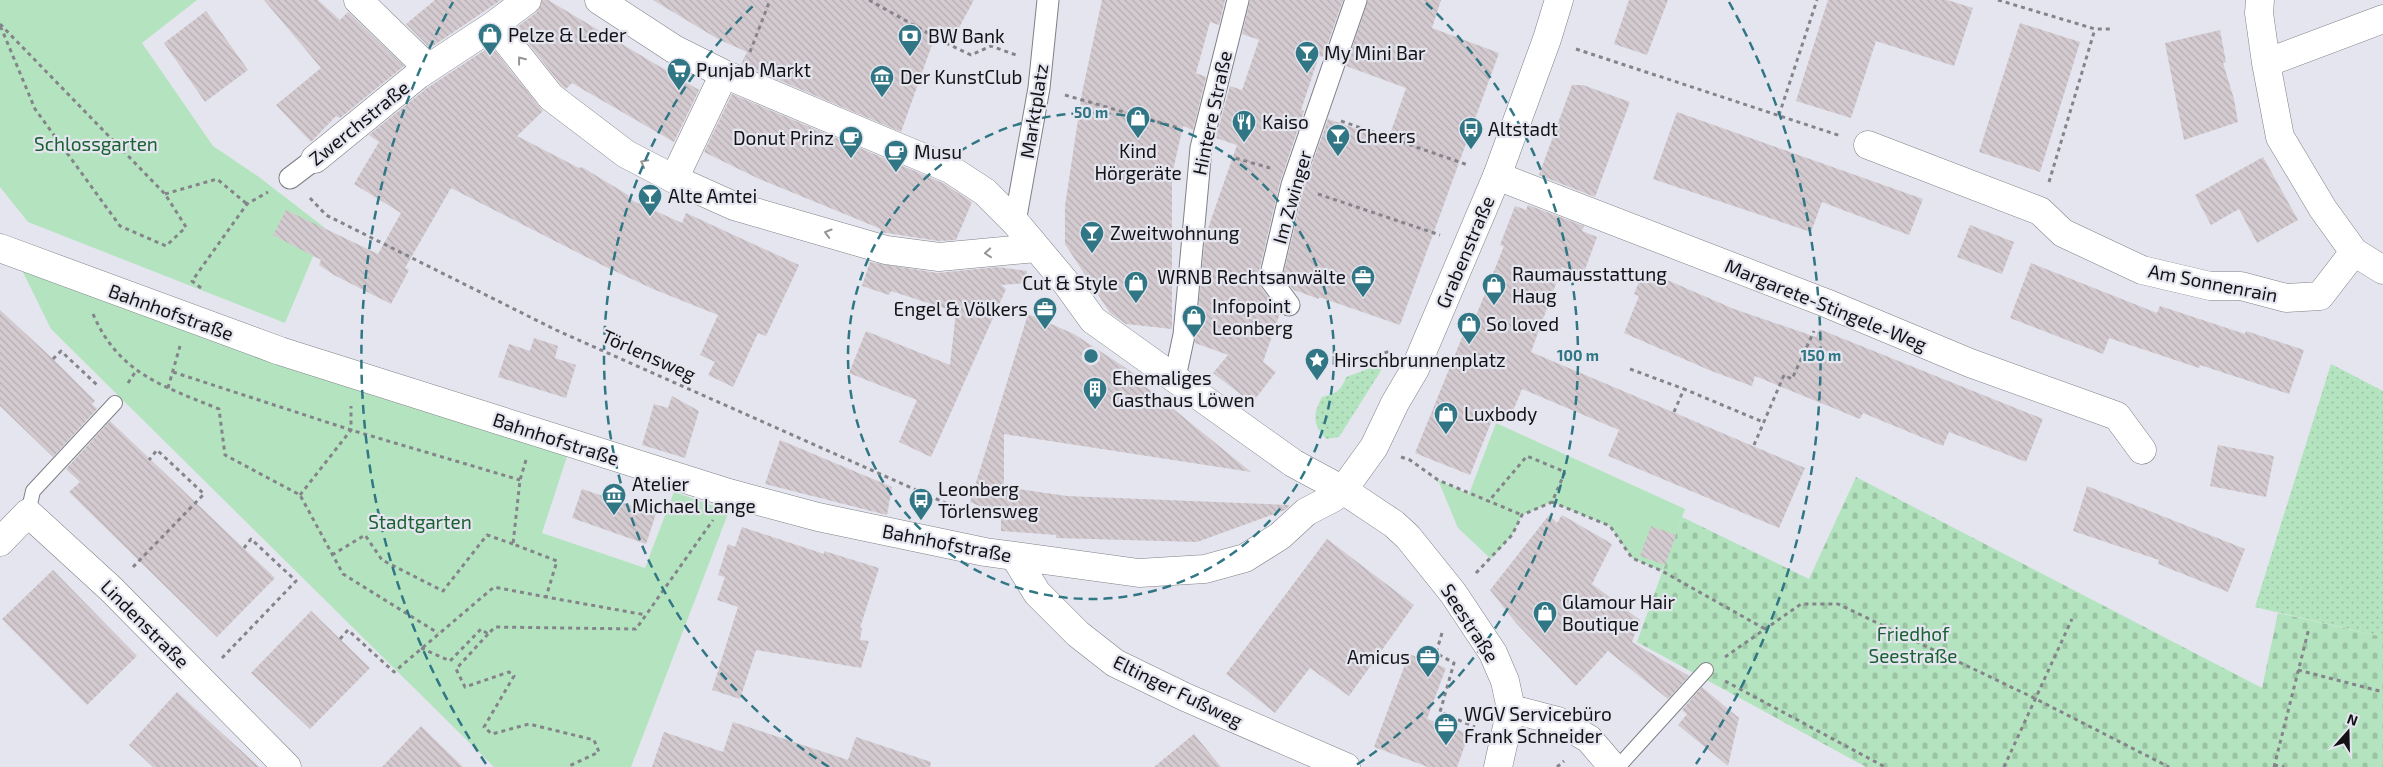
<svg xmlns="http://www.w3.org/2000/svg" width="2383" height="767" viewBox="0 0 2383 767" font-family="'Exo 2',sans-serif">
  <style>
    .grass { fill: url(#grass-dots) }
    .cemetery { fill: url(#cemetery-stones) }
    .park { fill: #b4e4bf }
    .building { fill: url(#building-back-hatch) }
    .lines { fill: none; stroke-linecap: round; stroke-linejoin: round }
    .service-casing { stroke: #7f8088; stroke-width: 16 }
    .pedestrian-casing { stroke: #7f8088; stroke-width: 23 }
    .minor-casing { stroke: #7f8088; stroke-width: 29 }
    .tertiary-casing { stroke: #7f8088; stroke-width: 29 }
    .secondary-casing { stroke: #7f8088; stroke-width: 29 }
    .path { stroke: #84848a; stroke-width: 3; stroke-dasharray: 4 4; stroke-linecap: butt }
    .service { stroke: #fff; stroke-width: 14 }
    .pedestrian { stroke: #fff; stroke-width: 21 }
    .minor { stroke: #fff; stroke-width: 28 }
    .tertiary { stroke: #fff; stroke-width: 28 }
    .secondary { stroke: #fff; stroke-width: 28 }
    .oneway { stroke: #959596 }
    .ring { fill: none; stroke: #317684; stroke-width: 2.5; stroke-dasharray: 9 6 }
    .labels { text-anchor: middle; stroke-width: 4.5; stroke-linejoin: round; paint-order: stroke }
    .poi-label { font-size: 19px; fill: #131316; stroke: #e4e5ee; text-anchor: start }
    .street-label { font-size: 19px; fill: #131316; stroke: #e4e5ee }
    .park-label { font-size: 19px; fill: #1a6234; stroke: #e4e5ee }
    .centre { fill: #317684; stroke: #e4e5ee; stroke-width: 2.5 }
    .ring-label { font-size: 15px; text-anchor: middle; font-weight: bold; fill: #317684; stroke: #e4e5ee; stroke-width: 4.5; stroke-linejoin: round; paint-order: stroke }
  </style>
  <defs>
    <pattern id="grass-dots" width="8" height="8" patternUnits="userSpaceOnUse" patternTransform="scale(1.25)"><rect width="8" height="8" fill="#b4e4bf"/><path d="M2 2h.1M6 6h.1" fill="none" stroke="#9ac3a3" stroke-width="1.8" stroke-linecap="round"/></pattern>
    <pattern id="cemetery-stones" width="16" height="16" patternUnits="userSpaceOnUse" patternTransform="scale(1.25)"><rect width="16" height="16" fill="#b4e4bf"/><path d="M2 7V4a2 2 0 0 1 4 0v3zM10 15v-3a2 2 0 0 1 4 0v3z" fill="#9ac3a3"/></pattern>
    <pattern id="building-back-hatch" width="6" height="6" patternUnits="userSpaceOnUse" patternTransform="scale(1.25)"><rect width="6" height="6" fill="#d4cbd0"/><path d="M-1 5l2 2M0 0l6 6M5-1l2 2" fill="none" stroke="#b5adb2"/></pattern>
  </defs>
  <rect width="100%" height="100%" fill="#e4e5ee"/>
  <path class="grass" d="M2331,364L2383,391V637L2255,607Z
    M1376,366L1382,369L1339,437L1326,439C1312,423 1313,415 1322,397C1335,394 1342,390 1346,377Z"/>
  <path class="cemetery" d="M1856,477L2262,688L2278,613L2383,637V767H1866L1637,642L1682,517L1809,579Z"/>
  <path class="park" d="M0,0H197L142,43L213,146L259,177L325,228L285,323L28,222L0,187Z
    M14,254L571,444L542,533L645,568L674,492L729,511L631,767H494L51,329Z
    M1496,423L1685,509L1662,571L1632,558L1610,526L1552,502L1522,515L1512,535L1491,559L1458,528L1438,480L1469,494Z"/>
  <path class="building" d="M264,0H318L340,20L348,12L404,66L340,118L336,116L311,142L276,105L321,68Z
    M435,0H501L430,48L406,24Z
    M542,0H548L699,90L674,142L572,83L566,89L562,86L516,28L537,12Z
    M653,0H974L955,35L939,25L901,132L741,64L747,52L718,39Z
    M1102,0H1225L1219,25L1210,22L1196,73L1206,77L1193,130L1183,126L1172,175V329L1126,324L1110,313L1065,244V206L1082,93Z
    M1250,0H1343L1323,57L1319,56L1301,110L1304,111L1280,182L1258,276L1260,286L1280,313L1263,362L1276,372L1252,403L1213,373L1228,355L1195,343L1205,237L1237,145L1216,138L1230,86L1242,90L1259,40L1242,34Z
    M1368,0H1441L1432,28L1499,53L1400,325L1319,297V299L1294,290L1283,276L1304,188L1328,119L1388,140L1406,88L1346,66Z
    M1629,0H1668L1647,55L1614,44Z
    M1828,0H1947L1973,8L1954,66L1876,41L1851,118L1796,101Z
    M206,11L248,70L205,102L164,43Z
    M2020,23L2080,42L2040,172L1979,152Z
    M2220,30L2226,62L2223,63L2234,99L2238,122L2184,140L2165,43Z
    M491,46L543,111L517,136L579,168L582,167L628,195L629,199L682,223L686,213L799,265L766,336L758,333L733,387L708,375L715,362L700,355L718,315L653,289L602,265L451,188L405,268L409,270L391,304L334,275L319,265L321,260L273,235L286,210L378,254L401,213L354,184L379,142L369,135L427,88Z
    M1572,85H1583L1630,102L1595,197L1539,175Z
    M732,94L943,183L972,202L956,240L939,241L880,232L881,229L757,178L704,152Z
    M1677,112L1923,199L1909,235L1822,202L1811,232L1653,179Z
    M2263,157L2298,220L2257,243L2239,209L2211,225L2195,195Z
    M1528,205L1584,226L1582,231L1597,237L1583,275L1562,267L1531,352L1805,468L1779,528L1608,456L1619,430L1522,389L1509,421L1494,415L1470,475L1415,453L1465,330L1470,331L1504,246L1500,245L1515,206L1526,210Z
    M1970,225L2014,242L2002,274L1957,257Z
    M870,262L937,273L998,267L1027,271V283L1001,285L1006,289L931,457L899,442L917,400L849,373L866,331L950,365L956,312L891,291L889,295L862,286Z
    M2031,263L2157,313L2160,306L2245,334L2246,331L2304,350L2289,394L2200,365L2199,368L2109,338L2103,354L2010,318Z
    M1644,270L1734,309L1816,337L1819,329L2043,419L2026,462L1949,432L1943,446L1863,413L1860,419L1755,376L1752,386L1709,370L1624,333L1639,296L1634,294Z
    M0,310L53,359L95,401L92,404L97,409L53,457L0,406Z
    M1028,314L1074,334L1141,378L1139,381L1251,472L1004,434V487L1067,496L1290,505L1285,510L1197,542L1056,538V535L1001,531V515L970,502Z
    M534,338L558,346L555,358L576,365L566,398L498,377L509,344L530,351Z
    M672,396L699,411L685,458L642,445L654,404L668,408Z
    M110,421L275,578L217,637L69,492L80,482L66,469Z
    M780,440L892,487L887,515L765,484Z
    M2218,445L2274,456L2266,497L2210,486Z
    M2087,486L2245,549L2228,592L2158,564L2159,560L2073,531Z
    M582,489L656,514L646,544L572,518Z
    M1549,515L1557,523L1562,515L1612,544L1592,584L1640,620L1632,642L1689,676L1668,699L1608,651L1576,686L1516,623L1490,590Z
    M1651,526L1676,535L1665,565L1640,556Z
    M742,527L824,554V551L879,568L860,628H862L860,640L869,641L861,668L756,650L740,699L712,690L738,607L717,600L725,577L718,575L728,544L735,547Z
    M1327,539L1414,605L1349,696L1310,668L1275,713L1226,674Z
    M53,570L137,656L87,705L2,619Z
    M311,611L370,668L310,729L251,673Z
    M1409,654L1446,668L1427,719L1469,734L1457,767H1428L1374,747Z
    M1702,687L1739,718L1728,766L1678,725L1687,714L1682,710Z
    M177,692L259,767H153L129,745Z
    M733,722L848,760L856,737L931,762L930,767H652L664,732L723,752Z
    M421,726L463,767H382Z
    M1194,734L1221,767H1154Z"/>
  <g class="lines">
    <defs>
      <path id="service" d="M28,513L33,491L115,403
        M1618,767L1706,670"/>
      <path id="pedestrian" d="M290,178L315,159
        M1015,222L1039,88L1048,0
        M1289,305L1270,279L1292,185L1356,0
        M1175,377L1184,335L1201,148L1238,0"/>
      <path id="minor" d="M358,0L428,68
        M599,0L674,49L724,74L950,169L985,192L1015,222L1067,284L1093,320L1293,463L1343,490
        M2260,0L2259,13L2266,63L2280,137L2323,209L2354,252L2383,270
        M494,25L551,97L626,154L674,179L734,206L886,250L939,257L1036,248
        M2266,63L2383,19
        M1868,145L2040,211L2063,233L2142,270L2210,286H2241L2286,298L2320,296L2354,252
        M315,159L418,75L494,25L527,0
        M1497,176L1826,303L1970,363L2117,416L2142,450
        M674,179L724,74
        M0,542L28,513L111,589L287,767
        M1015,557L1037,593L1078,634L1115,663L1185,697L1346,767
        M1511,709L1558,721L1589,739L1613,767"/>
      <path id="tertiary" d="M0,248L280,351L729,493L818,517L985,552L1139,573L1205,569L1245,558L1280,536L1306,512L1333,498L1343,490"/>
      <path id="secondary" d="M1498,767L1511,709L1505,681L1493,653L1453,593L1408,537L1394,524L1343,490L1374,447L1395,403L1415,369L1497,176L1547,39L1559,0"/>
    </defs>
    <use href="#service" class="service-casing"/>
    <use href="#pedestrian" class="pedestrian-casing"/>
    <use href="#minor" class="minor-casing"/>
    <use href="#tertiary" class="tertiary-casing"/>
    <use href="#secondary" class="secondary-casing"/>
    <path class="path" d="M869,0L942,41L971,55L991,46L1016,55
      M1998,0L2095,29H2111
      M0,24L165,194L186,227L166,246L120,226L35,109L0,25
      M1576,49L1841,136
      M750,52L770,0
      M1065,95L1179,128
      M1779,115L1817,0
      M1341,121L1468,165
      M1228,156L1270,168
      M2049,182L2095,29
      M165,194L217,179L247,204
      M1318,194L1440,235
      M310,198L326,215L556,330L977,517
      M201,288L192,281L247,204L268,192
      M93,314C119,374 163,386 219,409L225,455L300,495L343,574L438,633
      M53,359L61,351L98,386
      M1362,361L1390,351
      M1630,369L1684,389
      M173,372L351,430L520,480
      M128,383L136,371
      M168,388L180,346
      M1674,412L1684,389L1763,422
      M1754,445L1784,375L1792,379L1814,331
      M1401,457L1410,460L1438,480L1522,515
      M526,460L520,480L513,544L557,561L546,597L646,615
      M300,495L351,430V406
      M1552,502L1610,526L1632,558L1662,571L1765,629
      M332,555L365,535L382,560L443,591L487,535L513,544
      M133,567L204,494L157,450L149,460
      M1476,573L1512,535L1522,515L1552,502L1565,472L1527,456L1488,502
      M1442,633L1436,653L1454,663L1440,712L1475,727
      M488,634L456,669L465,687L509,672L514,676L484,727L492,734L529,724L594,740L599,752L567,767
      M340,639L348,630L394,672L494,587L546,597
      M421,648L450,661L481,629L488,634L495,627L636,629L713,520
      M1725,657L1801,604H1838L2034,698L2169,767
      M222,658L296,581L251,539L244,548
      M2298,670L2383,692
      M1725,681L1885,767
      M2274,765L2284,767
      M1557,767L1564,761
      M2004,767L2072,619
      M2274,767L2309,628"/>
    <use href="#service" class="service"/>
    <use href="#pedestrian" class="pedestrian"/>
    <use href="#minor" class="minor"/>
    <use href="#tertiary" class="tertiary"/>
    <use href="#secondary" class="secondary"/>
  </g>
  <defs><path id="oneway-chevron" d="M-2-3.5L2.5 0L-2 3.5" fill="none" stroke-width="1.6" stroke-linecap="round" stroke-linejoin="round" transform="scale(1.25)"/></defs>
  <g class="oneway">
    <use href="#oneway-chevron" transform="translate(521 60) rotate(-128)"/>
    <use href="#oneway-chevron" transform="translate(644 163) rotate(-152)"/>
    <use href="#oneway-chevron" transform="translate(828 233) rotate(-164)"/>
    <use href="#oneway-chevron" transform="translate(988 253) rotate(175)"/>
  </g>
  <g class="ring">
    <circle cx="1091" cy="356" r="243"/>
    <path d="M829 767A487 487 0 0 1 756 3M1426 3A487 487 0 0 1 1353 767"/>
    <path d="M486 764A730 730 0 0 1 453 2M1729 2A730 730 0 0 1 1696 764"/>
  </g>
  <defs>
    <symbol id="shop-pin" viewBox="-11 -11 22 30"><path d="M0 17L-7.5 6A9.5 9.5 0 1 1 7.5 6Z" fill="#317684" stroke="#e4e5ee"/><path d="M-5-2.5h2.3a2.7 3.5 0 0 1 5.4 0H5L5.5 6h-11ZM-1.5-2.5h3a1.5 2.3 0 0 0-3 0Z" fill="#fff"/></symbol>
    <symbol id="bank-pin" viewBox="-11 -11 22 30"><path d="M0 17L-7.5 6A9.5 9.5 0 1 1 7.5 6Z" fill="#317684" stroke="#e4e5ee"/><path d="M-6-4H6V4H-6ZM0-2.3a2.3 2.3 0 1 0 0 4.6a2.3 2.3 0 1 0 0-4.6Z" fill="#fff"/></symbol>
    <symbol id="bar-pin" viewBox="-11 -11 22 30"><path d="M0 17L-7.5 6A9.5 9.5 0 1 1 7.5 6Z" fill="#317684" stroke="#e4e5ee"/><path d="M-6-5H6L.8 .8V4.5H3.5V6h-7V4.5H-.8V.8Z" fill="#fff"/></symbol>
    <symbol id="supermarket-pin" viewBox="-11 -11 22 30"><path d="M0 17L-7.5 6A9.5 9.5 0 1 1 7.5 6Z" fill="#317684" stroke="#e4e5ee"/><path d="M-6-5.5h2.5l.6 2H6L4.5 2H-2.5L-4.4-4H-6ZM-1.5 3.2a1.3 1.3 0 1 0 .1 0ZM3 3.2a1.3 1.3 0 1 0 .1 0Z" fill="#fff"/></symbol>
    <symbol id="museum-pin" viewBox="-11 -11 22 30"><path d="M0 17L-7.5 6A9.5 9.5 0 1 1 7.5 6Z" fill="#317684" stroke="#e4e5ee"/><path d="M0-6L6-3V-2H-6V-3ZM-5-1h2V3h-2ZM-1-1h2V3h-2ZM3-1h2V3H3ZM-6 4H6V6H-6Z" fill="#fff"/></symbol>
    <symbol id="restaurant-pin" viewBox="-11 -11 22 30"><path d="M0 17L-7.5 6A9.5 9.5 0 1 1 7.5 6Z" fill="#317684" stroke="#e4e5ee"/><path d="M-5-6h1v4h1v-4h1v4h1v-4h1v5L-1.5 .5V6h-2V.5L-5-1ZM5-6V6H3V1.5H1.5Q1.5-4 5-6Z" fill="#fff"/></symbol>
    <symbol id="bus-pin" viewBox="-11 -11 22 30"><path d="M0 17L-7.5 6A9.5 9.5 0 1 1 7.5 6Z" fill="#317684" stroke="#e4e5ee"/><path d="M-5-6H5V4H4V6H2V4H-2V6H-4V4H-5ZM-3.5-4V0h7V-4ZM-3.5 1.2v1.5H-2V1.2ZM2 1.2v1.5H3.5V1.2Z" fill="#fff"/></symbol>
    <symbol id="cafe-pin" viewBox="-11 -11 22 30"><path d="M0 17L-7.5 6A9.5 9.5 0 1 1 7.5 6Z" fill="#317684" stroke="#e4e5ee"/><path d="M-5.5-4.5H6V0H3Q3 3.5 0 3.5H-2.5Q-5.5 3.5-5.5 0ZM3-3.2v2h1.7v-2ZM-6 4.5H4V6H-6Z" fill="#fff"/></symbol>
    <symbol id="office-pin" viewBox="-11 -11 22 30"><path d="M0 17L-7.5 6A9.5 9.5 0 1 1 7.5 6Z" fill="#317684" stroke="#e4e5ee"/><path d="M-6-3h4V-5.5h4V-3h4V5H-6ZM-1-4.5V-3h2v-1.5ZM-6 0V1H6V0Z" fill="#fff"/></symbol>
    <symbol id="sight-pin" viewBox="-11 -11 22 30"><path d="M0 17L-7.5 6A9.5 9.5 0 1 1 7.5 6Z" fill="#317684" stroke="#e4e5ee"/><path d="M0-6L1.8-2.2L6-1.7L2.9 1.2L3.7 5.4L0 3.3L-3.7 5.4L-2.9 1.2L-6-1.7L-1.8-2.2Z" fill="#fff"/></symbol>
    <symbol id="building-pin" viewBox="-11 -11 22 30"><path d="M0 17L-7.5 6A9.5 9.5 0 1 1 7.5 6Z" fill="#317684" stroke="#e4e5ee"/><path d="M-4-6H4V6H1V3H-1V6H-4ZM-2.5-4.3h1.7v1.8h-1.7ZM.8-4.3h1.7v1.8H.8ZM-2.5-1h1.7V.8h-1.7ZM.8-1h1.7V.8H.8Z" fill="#fff"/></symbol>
  </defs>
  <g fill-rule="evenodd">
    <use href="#shop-pin" x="476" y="21" width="28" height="38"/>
    <use href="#bank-pin" x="896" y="22" width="28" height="38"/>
    <use href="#bar-pin" x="1293" y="39" width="28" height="38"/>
    <use href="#supermarket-pin" x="665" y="56" width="28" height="38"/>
    <use href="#museum-pin" x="868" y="63" width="28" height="38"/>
    <use href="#shop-pin" x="1124" y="104" width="28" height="38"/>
    <use href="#restaurant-pin" x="1230" y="108" width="28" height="38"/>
    <use href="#bus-pin" x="1457" y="115" width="28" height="38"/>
    <use href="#bar-pin" x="1324" y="122" width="28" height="38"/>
    <use href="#cafe-pin" x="837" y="124" width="28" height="38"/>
    <use href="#cafe-pin" x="882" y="138" width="28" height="38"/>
    <use href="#bar-pin" x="636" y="182" width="28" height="38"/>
    <use href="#bar-pin" x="1078" y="219" width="28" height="38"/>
    <use href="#office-pin" x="1349" y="263" width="28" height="38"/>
    <use href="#shop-pin" x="1122" y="269" width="28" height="38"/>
    <use href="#shop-pin" x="1480" y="271" width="28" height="38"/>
    <use href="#office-pin" x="1031" y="295" width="28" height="38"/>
    <use href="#shop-pin" x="1180" y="303" width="28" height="38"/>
    <use href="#shop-pin" x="1455" y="310" width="28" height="38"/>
    <use href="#sight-pin" x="1303" y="346" width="28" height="38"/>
    <use href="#building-pin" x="1081" y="375" width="28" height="38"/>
    <use href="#shop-pin" x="1432" y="400" width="28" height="38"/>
    <use href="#museum-pin" x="600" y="481" width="28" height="38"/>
    <use href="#bus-pin" x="907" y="486" width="28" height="38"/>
    <use href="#shop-pin" x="1531" y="599" width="28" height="38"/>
    <use href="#office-pin" x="1414" y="643" width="28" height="38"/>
    <use href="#office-pin" x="1432" y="711" width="28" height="38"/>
  </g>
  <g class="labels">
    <g class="poi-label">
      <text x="508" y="42">Pelze &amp; Leder</text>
      <text x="928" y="43">BW Bank</text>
      <text x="1324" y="60">My Mini Bar</text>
      <text x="696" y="77">Punjab Markt</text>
      <text x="900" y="84">Der KunstClub</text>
      <text x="1262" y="129">Kaiso</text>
      <text x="1488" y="136">Altstadt</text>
      <text x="1356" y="143">Cheers</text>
      <text x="834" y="145" text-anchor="end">Donut Prinz</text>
      <text x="1138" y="158" text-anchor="middle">Kind<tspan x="1138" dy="22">Hörgeräte</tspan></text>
      <text x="914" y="159">Musu</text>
      <text x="668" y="203">Alte Amtei</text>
      <text x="1110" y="240">Zweitwohnung</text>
      <text x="1512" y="281">Raumausstattung<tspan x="1512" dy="22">Haug</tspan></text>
      <text x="1346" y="284" text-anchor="end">WRNB Rechtsanwälte</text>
      <text x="1118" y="290" text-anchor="end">Cut &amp; Style</text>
      <text x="1212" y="313">Infopoint<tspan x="1212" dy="22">Leonberg</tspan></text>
      <text x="1028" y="316" text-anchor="end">Engel &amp; Völkers</text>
      <text x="1486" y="331">So loved</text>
      <text x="1334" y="367">Hirschbrunnenplatz</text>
      <text x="1112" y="385">Ehemaliges<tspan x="1112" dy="22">Gasthaus Löwen</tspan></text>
      <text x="1464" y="421">Luxbody</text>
      <text x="632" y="491">Atelier<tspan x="632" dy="22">Michael Lange</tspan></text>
      <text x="938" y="496">Leonberg<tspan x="938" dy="22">Törlensweg</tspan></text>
      <text x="1562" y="609">Glamour Hair<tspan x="1562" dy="22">Boutique</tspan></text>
      <text x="1410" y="664" text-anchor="end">Amicus</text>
      <text x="1464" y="721">WGV Servicebüro<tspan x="1464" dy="22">Frank Schneider</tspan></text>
    </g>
    <g class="street-label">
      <text transform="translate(1034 111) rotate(-81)" y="7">Marktplatz</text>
      <text transform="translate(1212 113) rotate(-78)" y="7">Hintere Straße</text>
      <text transform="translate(359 123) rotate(-39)" y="7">Zwerchstraße</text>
      <text transform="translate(1292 197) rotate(-74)" y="7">Im Zwinger</text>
      <text transform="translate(1465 252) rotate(-67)" y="7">Grabenstraße</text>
      <text transform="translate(2213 283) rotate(11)" y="7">Am Sonnenrain</text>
      <text transform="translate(1826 305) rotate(22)" y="7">Margarete-Stingele-Weg</text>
      <text transform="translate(171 312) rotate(20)" y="7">Bahnhofstraße</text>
      <text transform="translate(649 355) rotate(24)" y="7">Törlensweg</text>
      <text transform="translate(556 439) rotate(18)" y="7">Bahnhofstraße</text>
      <text transform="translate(947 543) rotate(11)" y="7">Bahnhofstraße</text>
      <text transform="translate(1470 623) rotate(57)" y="7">Seestraße</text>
      <text transform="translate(145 624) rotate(45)" y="7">Lindenstraße</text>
      <text transform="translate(1178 691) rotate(26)" y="7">Eltinger Fußweg</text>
    </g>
    <g class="park-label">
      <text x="96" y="151">Schlossgarten</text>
      <text x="420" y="529">Stadtgarten</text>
      <text x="1913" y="641">Friedhof<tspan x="1913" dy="22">Seestraße</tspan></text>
    </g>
  </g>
  <circle cx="1091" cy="356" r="8" class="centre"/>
  <g class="ring-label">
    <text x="1091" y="118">50 m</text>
    <text x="1578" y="361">100 m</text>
    <text x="1821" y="361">150 m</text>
  </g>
  <g transform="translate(2348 732) rotate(20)" stroke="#e4e5ee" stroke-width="4" paint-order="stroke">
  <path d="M0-4L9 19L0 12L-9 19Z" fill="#131316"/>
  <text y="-8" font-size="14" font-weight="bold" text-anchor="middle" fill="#131316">N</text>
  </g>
</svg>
